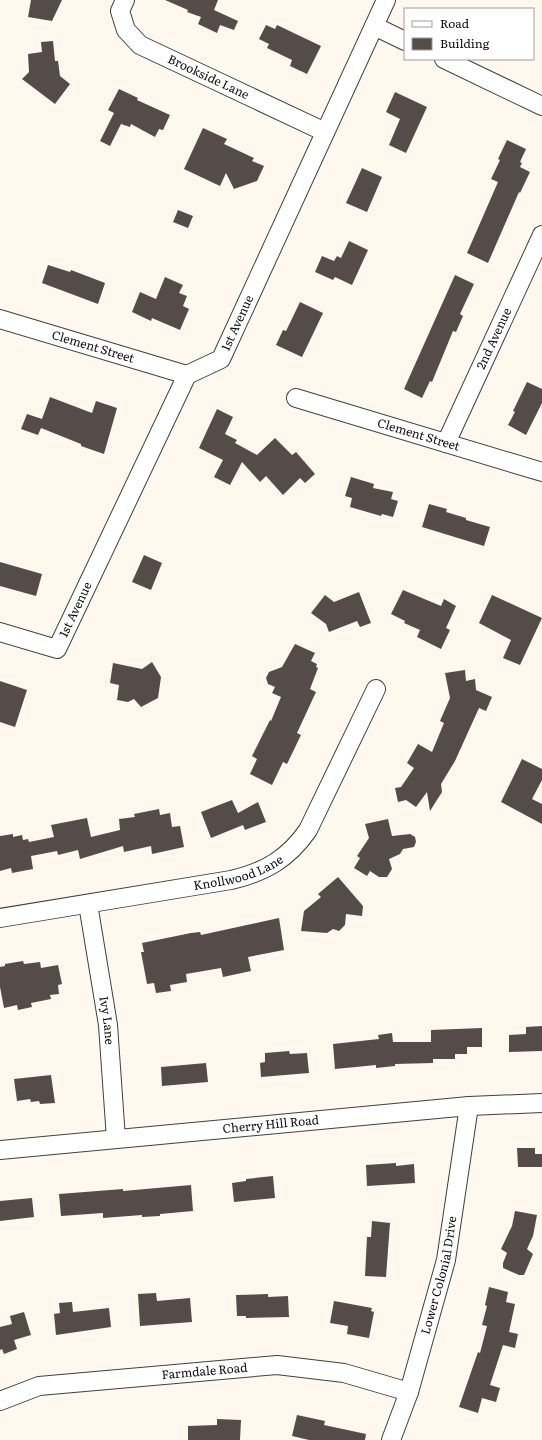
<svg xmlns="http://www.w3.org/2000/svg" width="542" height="1440" viewBox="0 0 542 1440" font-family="Literata,serif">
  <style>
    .building { fill: #554c4a }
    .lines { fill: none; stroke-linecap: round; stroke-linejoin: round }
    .minor-casing { stroke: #404040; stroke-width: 20 }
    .minor { stroke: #fff; stroke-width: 18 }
    .labels { text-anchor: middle; stroke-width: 4; stroke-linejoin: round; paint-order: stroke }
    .street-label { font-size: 12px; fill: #0d0d0d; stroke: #fff }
  </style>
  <rect width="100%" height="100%" fill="#fef8ee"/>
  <path class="building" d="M31,0H62L52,21L28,17Z
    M165,0H218L214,10L238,21L234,30L220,25L217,33L198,24L201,17L187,12L188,10Z
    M266,25L275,29L277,25L321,46L307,74L290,66L292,60L267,48L269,44L259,39Z
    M53,41L55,61H58L60,76L70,84L55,104L22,79L29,72L28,54L42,52L41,42Z
    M119,89L138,98L137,100L170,115L163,130L159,129L155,137L131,124L130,127L121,124L110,146L100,141L114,113L108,110Z
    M395,92L427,107L406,153L389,145L400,119L386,112Z
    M203,128L227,139L224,144L254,158L252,161L264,166L257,181L234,189L226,173L220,186L184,169Z
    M507,140L526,149L520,162L522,163L520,167L530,172L520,193L519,192L488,263L467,253L498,182L491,179L500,160L498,159Z
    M362,168L382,177L367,212L346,203Z
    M178,210L193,216L188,228L173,222Z
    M349,241L368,250L352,285L335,277L333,280L315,272L322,256L334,261L337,256L341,258Z
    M48,265L70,272L71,270L105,283L98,304L42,283Z
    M455,275L474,284L460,314L463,316L456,332L453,331L432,382L430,381L422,398L404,389Z
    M165,277L183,285L179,293L187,296L183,306L189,309L180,330L152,318L151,321L132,312L140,292L156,299Z
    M300,302L323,313L302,357L276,345L283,330L286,331Z
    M527,382L542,389V403L526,435L508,425L515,412L513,411Z
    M50,397L92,413L96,401L117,408L104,454L81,446V444L41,428L38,435L21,429L27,414L42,419Z
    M217,409L233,417L225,434L237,440L235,443L257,455L275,438L292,455L296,452L315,474L305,483L300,478L283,495L266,476L260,482L242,462L230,485L214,477L223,460L199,448Z
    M351,477L374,484L373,488L393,492L391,499L398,501L393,517L382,514L381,516L350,507L352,498L345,496Z
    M429,504L447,509L446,512L466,518V520L490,527L484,546L422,527Z
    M144,555L162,563L151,590L132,582Z
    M0,562L42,574L36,596L0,586Z
    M403,590L441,606L444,599L456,606L446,628L450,630L441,649L417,637L420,630L404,623L405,621L391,614Z
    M359,592L371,623L360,627L357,621L329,632L326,624L311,613L325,595L334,602Z
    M492,595L542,618L520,665L503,658L511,640L479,623Z
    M295,644L315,653L311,661L317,664L316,667L318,668L310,689L316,692L297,733L301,735L287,764L283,762L272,785L250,774L257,759L252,756L270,720L271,721L281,697L272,693L275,687L268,684L266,678L269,672L282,667Z
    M152,662L161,677L158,698L141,707L134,699L128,702L117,700L119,685L110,683L113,663L142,669Z
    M465,670L466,681L475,679L476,690L492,697L486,711L479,708L455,761L441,784L442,792L430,811L427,792L416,807L406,800L398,802L395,788L401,787L414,768L407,763L418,744L432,752L444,723L440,721L450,698L445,673Z
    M0,681L27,690L15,727L0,722Z
    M522,759L542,769V780L532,799L542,804V824L501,802Z
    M232,800L238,813L258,802L266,822L245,830L243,825L211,838L201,812Z
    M159,809L160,815L170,813L172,827L180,826L184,847L152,854L151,846L124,852L123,846L80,859L78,850L58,855L57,851L31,856L33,869L12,873L11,868L0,871V836L13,834V837L22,835L23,840L28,839L29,842L54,837L51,825L87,818L91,837L120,830L119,819L135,817L134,814Z
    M388,819L392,836L410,834L415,837L416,842L414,847L403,849L400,854L389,859L392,869L387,877H379L370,871L367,876L354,868L360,858L357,856L369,838L365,824Z
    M338,877L363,906L362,916L346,914L345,925L339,931L333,929L327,933L301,931L304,911L321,897L318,894Z
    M279,918L284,950L248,957L251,971L223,977L221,968L186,974L187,982L170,985L171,991L156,993L154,983L147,984L141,952H144L142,943L191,933L200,932L201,935Z
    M23,961L24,964L40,962L41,968L58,965L62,984L58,985L59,994L50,995L51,999L31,1003L32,1007L18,1010L17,1005L4,1008L0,987V967L5,966V964Z
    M542,1026V1051L509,1052V1035L526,1034V1027Z
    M482,1028V1047H467V1054H455V1059H433V1063L395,1064V1066L376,1068V1065L335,1069L333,1044L379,1039L378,1035L392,1033L393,1042H431V1030Z
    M289,1051L290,1054L307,1053L309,1073L261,1077L260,1063L265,1062V1053Z
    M206,1063L208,1082L162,1086L161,1067Z
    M51,1075L55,1103L40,1104L39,1101L31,1102L30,1099L17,1101L14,1079Z
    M517,1148H535V1154H542V1167H518Z
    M396,1163V1166L414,1164L415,1183L367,1186L366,1165Z
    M273,1176L275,1198L234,1202L232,1183L246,1181V1179Z
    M191,1185L193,1211L160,1214V1216L142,1217V1215L103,1218V1213L61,1216L59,1194L123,1189V1191Z
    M32,1198L34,1217L0,1221V1201Z
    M515,1211L537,1215L533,1236L527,1249L533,1254L524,1275H519L503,1268V1263L507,1253L501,1249L512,1226Z
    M372,1221L390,1223L386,1277L365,1276L367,1237H371Z
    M489,1287L508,1292L506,1302L515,1304L509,1332L518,1334L515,1348L503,1345L490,1385L500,1388L496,1402L482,1398L478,1413L459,1407L478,1352L480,1353L487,1326L482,1325L487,1306L485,1305Z
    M156,1293L157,1301L190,1298L192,1322L140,1326L138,1294Z
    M268,1294V1297L288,1296L289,1317L246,1318V1316H237L236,1295Z
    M334,1301L372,1308L371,1311L374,1312L369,1338L347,1334L348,1326L330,1323Z
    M72,1302L73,1312L109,1308L111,1327L56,1335L54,1314L60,1313L59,1303Z
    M24,1312L31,1335L14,1340L17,1349L4,1354L2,1349L0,1350V1327L12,1324L10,1316Z
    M297,1415L325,1421L324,1425L366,1434L365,1440H309L292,1436Z
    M217,1419L241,1420L240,1440H188V1426L217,1425Z"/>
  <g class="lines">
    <defs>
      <g id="minor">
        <path id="s1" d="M125,0L120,11L126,30L140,45L325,132"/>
        <path d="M374,26L405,41"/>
        <path d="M444,59L542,106"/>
        <path id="s2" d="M0,319L187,375"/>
        <path id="s3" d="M296,398L542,472"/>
        <path id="s4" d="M446,443L542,235"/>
        <path id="s5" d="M0,632L57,649L187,375L221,359L386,0"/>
        <path id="s6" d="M88,904L108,1025L116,1139"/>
        <path id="s7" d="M0,918L231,880C265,872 288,859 308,830L376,689"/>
        <path id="s8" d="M0,1150L469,1106L542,1103"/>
        <path id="s9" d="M0,1401L39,1386L277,1365L344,1373L409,1392"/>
        <path id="s10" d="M391,1440L409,1392L446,1260L469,1106"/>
      </g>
    </defs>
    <use href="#minor" class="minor-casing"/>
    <use href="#minor" class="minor"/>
  </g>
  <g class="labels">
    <g class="street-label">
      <text dy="4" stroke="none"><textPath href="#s1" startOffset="128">Brookside Lane</textPath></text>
      <text dy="4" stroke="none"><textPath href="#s5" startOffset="440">1st Avenue</textPath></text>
      <text dy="4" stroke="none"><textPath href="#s4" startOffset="115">2nd Avenue</textPath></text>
      <text dy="4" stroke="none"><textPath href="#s2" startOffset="97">Clement Street</textPath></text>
      <text dy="4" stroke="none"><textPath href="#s3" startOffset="128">Clement Street</textPath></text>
      <text dy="4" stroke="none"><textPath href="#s5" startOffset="103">1st Avenue</textPath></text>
      <text dy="4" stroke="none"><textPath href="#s7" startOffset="243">Knollwood Lane</textPath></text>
      <text dy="4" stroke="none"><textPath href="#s6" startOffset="118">Ivy Lane</textPath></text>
      <text dy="4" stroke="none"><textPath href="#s8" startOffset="272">Cherry Hill Road</textPath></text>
      <text dy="4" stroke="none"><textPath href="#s10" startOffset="172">Lower Colonial Drive</textPath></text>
      <text dy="4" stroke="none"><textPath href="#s9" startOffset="208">Farmdale Road</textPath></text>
    </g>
  </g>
  <rect x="404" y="8" width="130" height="52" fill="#ffffff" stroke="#9e9e9e"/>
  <rect x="412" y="21" width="20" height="6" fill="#ffffff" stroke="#9e9e9e"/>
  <text x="440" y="28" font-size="12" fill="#0d0d0d">Road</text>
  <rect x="412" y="38" width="20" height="12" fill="#554c4a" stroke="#9e9e9e"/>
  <text x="440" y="48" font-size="12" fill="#0d0d0d">Building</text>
</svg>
